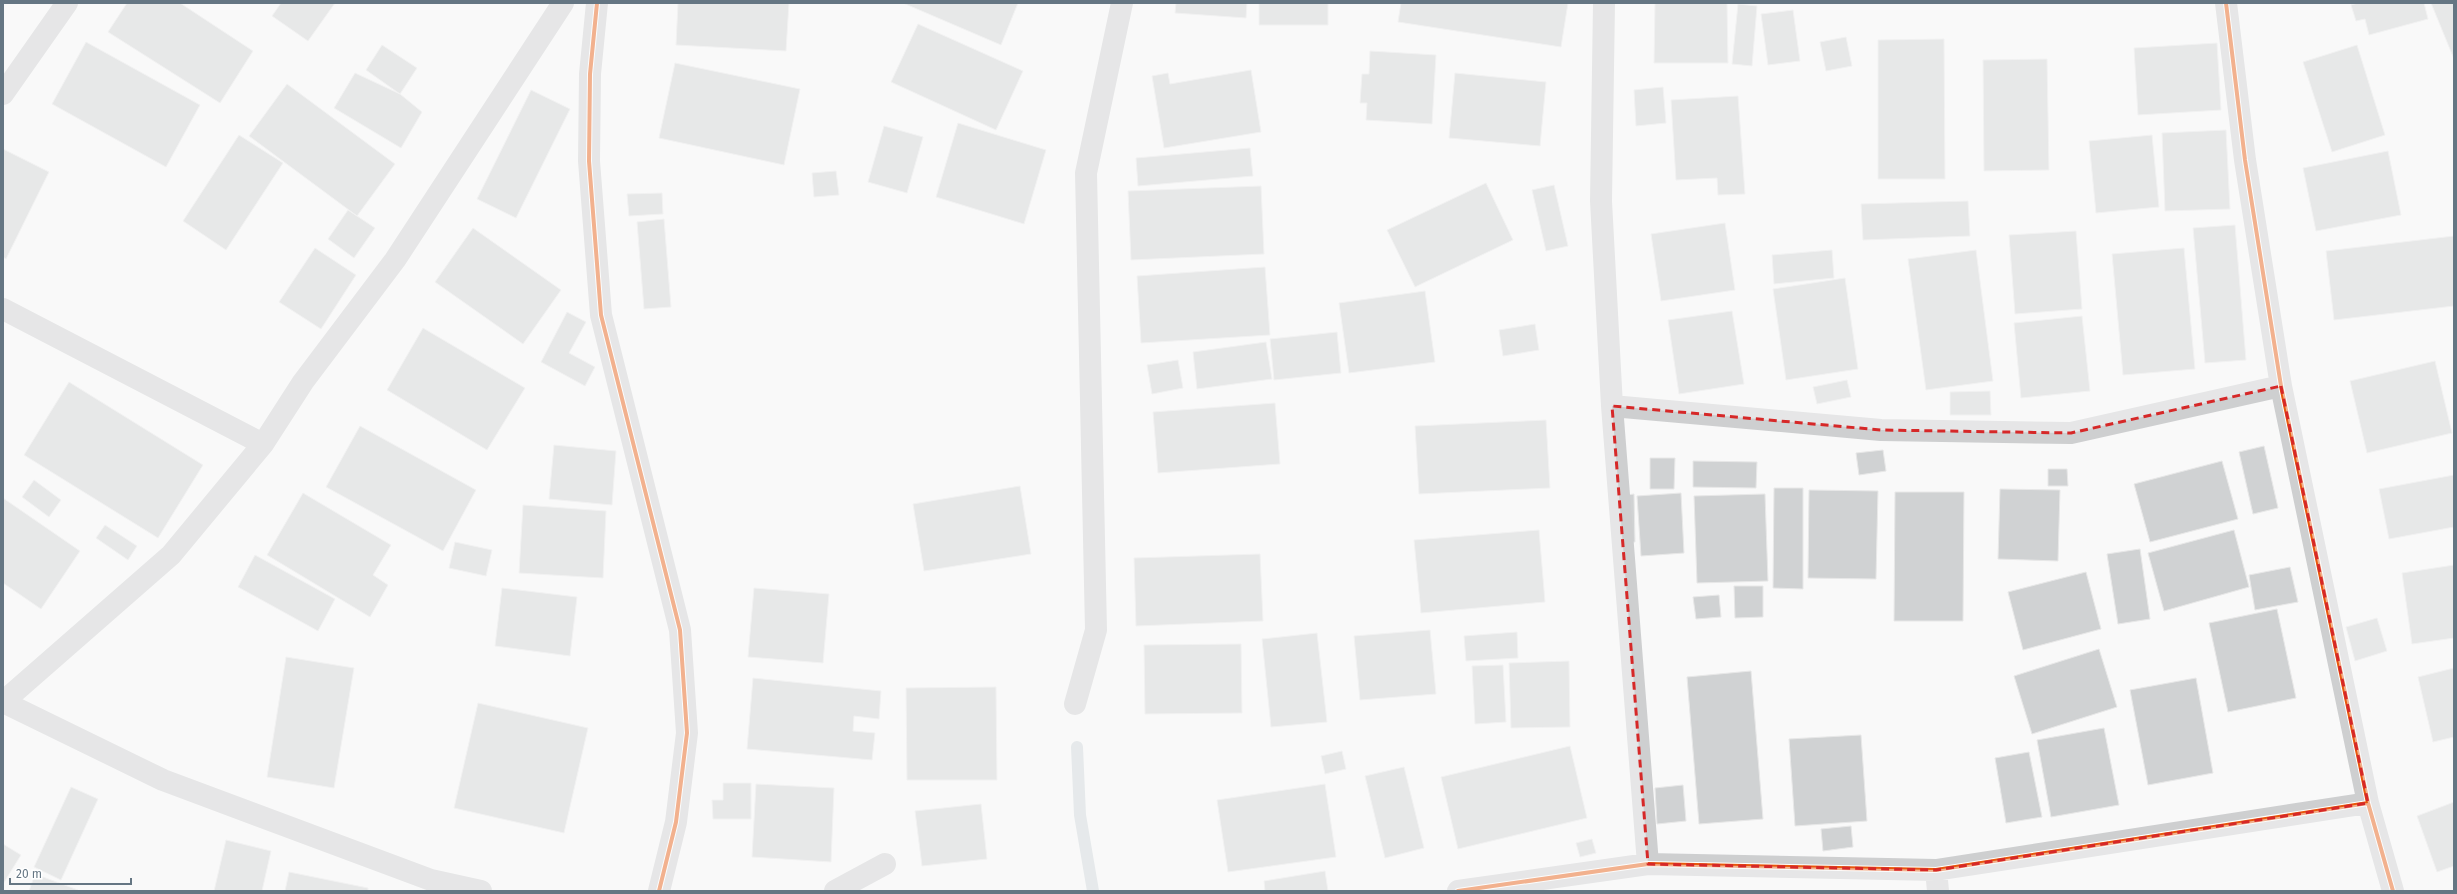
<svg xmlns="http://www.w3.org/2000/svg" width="2457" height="894" viewBox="0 0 2457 894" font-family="'Fira Sans',sans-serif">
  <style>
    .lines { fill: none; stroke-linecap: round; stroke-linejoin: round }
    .stream { stroke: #ced6d9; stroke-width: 12 }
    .building { fill: #d0d2d3; stroke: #e8e8e8 }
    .street { stroke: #cecfd0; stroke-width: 22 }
    .cycleway-casing { stroke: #fff; stroke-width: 6 }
    .cycleway { stroke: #e8590c; stroke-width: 4 }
    .marked { fill: none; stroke: #d62828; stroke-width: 3; stroke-dasharray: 8 5; stroke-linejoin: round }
  </style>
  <rect width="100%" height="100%" fill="#f9f9f9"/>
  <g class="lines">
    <path class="stream" d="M1077,747L1080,815L1093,891"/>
  </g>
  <path class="building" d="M127,3H180L253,51L220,103L108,32Z
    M281,3H335L308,41L272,16Z
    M678,3H789L786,51L676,45Z
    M903,3H1018L1001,45Z
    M1176,3H1247L1246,18L1175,13Z
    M1259,3H1328V25H1259Z
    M1401,3H1568L1561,47L1398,22Z
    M1655,3H1727L1728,63H1654Z
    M2358,3H2424L2428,19L2369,35L2365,19L2356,21L2351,5Z
    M2431,3H2454V59Z
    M1738,4L1757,6L1752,66L1732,64Z
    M1793,10L1800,61L1768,65L1761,14Z
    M918,24L1023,71L996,130L891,82Z
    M1846,37L1852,66L1826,71L1820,42Z
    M1944,39L1945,179H1878V40Z
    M86,42L200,105L166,167L52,104Z
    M2217,43L2221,110L2138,115L2134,48Z
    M382,45L417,68L400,94L366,70Z
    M2357,45L2385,135L2332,152L2303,62Z
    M1370,51L1436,55L1432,124L1366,120L1367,103H1360L1362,74H1369Z
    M2047,59L2049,170L1984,171L1983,60Z
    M675,63L800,89L784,165L659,138Z
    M1251,70L1261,132L1164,148L1152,76L1168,73L1170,84Z
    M355,73L400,94L422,112L401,148L334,108Z
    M1455,73L1546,82L1540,146L1449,138Z
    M287,84L395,164L357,216L249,136Z
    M1663,87L1666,123L1636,126L1634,90Z
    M531,90L570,109L516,218L477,199Z
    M1738,96L1745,194L1718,195L1717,178L1676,180L1671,100Z
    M958,123L1046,150L1024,224L936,197Z
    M884,126L923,137L907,193L868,182Z
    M2226,130L2230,209L2165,211L2162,133Z
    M239,135L283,163L226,250L183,221Z
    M2152,135L2159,207L2096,213L2089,141Z
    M1250,148L1253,176L1138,186L1136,158Z
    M3,149L49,172L6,259L3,257Z
    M2388,151L2401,215L2316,231L2303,168Z
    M836,171L839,195L814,197L812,173Z
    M1486,183L1513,240L1415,287L1387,230Z
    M1554,185L1568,246L1546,251L1532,190Z
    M1261,186L1264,254L1131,260L1128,191Z
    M662,193L663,214L629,216L627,194Z
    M1968,201L1970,236L1863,240L1861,204Z
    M348,210L375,228L354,258L328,239Z
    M664,219L671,307L644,309L637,222Z
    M1725,223L1735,290L1661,301L1651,234Z
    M2235,225L2246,360L2205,363L2193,228Z
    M473,228L561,290L523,344L435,282Z
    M2076,231L2082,309L2015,314L2009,235Z
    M2454,236V306L2334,320L2326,251Z
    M315,248L356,275L321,329L279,302Z
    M2184,248L2195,369L2123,375L2112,254Z
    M1832,250L1834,278L1774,284L1772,255Z
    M1976,250L1993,381L1926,390L1908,259Z
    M1265,267L1270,335L1141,343L1137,276Z
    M1845,278L1858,369L1786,380L1773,289Z
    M1425,291L1435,362L1349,373L1339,303Z
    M1732,311L1744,384L1679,394L1668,320Z
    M567,312L586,322L569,353L595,367L585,386L541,362Z
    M2082,316L2090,391L2021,398L2014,323Z
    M1535,324L1539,350L1503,356L1499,330Z
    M423,328L525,388L487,450L387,390Z
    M1337,332L1341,373L1274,380L1270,339Z
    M1266,342L1272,379L1197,389L1193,352Z
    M1178,360L1183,388L1152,394L1147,365Z
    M2435,361L2452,433L2367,453L2350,381Z
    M1847,380L1851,397L1817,404L1813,387Z
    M69,382L203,465L158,538L24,455Z
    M1990,391L1991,415H1950V392Z
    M1275,403L1280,464L1158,473L1153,412Z
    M1546,420L1550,488L1419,494L1415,426Z
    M360,426L476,490L443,551L326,487Z
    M554,445L616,451L612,505L549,499Z
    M2264,446L2278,508L2253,514L2239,452Z
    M1883,450L1886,471L1859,475L1856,453Z
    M1650,458H1675L1674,489H1650Z
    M1693,461L1757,462L1756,488L1693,487Z
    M2222,461L2238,519L2150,542L2134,484Z
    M2048,469H2067L2068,486H2048Z
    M2454,475V527L2389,539L2379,489Z
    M34,480L61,500L49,517L22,497Z
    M1020,486L1031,554L924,571L913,504Z
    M1774,488H1803V589L1773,588Z
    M2000,489L2060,490L2058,561L1998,559Z
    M1809,490L1878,491L1876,579L1808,578Z
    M1895,492H1964L1963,621H1894Z
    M303,493L391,545L373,575L388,585L370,617L267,555Z
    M1681,493L1684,553L1641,556L1637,496Z
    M1634,494L1635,542H1628L1627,495Z
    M1765,494L1768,581L1697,583L1694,496Z
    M3,498L80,551L41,609L3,583Z
    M523,505L606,511L603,578L519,573Z
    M105,525L137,546L128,560L96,538Z
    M1539,530L1545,602L1421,613L1414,540Z
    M2234,530L2249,587L2164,611L2148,553Z
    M455,542L492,550L486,576L449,568Z
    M2140,549L2150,619L2118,624L2107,554Z
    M1260,554L1263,621L1136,626L1134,558Z
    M255,555L335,599L318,631L238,587Z
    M2454,565V638L2412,644L2402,573Z
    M2290,567L2298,602L2255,610L2249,575Z
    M2086,572L2101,629L2023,650L2008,592Z
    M1734,586H1763V617L1735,618Z
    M502,588L577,597L570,656L495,646Z
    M754,588L829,594L823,663L748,657Z
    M1719,595L1721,617L1696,619L1693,597Z
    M2277,609L2296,698L2228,712L2209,623Z
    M2377,618L2387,651L2355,661L2346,627Z
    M1430,630L1436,694L1360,700L1354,636Z
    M1517,632L1518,658L1466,661L1464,636Z
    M1317,633L1327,722L1271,727L1262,639Z
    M1241,644L1242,713L1145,714L1144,645Z
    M2099,649L2117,707L2032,734L2014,676Z
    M286,657L354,668L334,788L267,777Z
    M1569,661L1570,727L1511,728L1509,663Z
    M1503,665L1506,722L1475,724L1472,666Z
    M2454,668V737L2433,742L2418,677Z
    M1751,671L1763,819L1699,824L1687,677Z
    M753,678L881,691L879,719L854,716L853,731L875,733L872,760L747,749Z
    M2196,678L2213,773L2148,785L2130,690Z
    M996,687L997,780H907L906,688Z
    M478,703L588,728L564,833L454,808Z
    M2104,728L2119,805L2051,817L2037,740Z
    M1861,735L1867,821L1795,826L1789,739Z
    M1570,746L1587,818L1458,849L1441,777Z
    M1342,751L1346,769L1325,774L1321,756Z
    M2029,752L2042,817L2006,823L1995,758Z
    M1404,767L1424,848L1385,858L1365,776Z
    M723,783H751V819H713L712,800H723Z
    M756,784L834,788L831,862L752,857Z
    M1325,784L1336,857L1228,872L1217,800Z
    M1683,785L1686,821L1657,824L1655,788Z
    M71,787L98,799L61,880L34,867Z
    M2454,802V866L2437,872L2417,816Z
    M981,804L987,859L922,866L915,811Z
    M1851,826L1853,847L1823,851L1821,829Z
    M1592,839L1596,853L1580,857L1576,843Z
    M226,840L271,851L262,891H214Z
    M3,844L21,855L3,884Z
    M1325,871L1328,891H1265L1264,881Z
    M289,872L368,888V891H285Z
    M35,874L78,890V891H29Z"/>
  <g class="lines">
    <path class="street" d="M597,3L590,74L589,161L601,315L680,630L687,733L676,822L659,891
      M1604,3L1601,201L1612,406L1648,864
      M2226,3L2245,160L2281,386L2368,803L2393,891
      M3,94L67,3
      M3,309L263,444
      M1612,406L1881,430L2071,433L2281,386
      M3,702L171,555L263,444L303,382L395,260L563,3
      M3,702L163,780L431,880L481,891
      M1075,704L1096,630L1086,173L1122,3
      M1936,870L1938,891
      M835,891L885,864
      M1458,891L1648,864L1936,870L2368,803"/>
    <defs>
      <path id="cycleway" d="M597,3L590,74L589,161L601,315L680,630L687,733L676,822L659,891
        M2226,3L2245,160L2281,386L2368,803L2393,891
        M1458,891L1648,864L1936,870L2368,803"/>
    </defs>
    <use href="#cycleway" class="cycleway-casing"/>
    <use href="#cycleway" class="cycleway"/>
  </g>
  <path d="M0 0H2457V894H0ZM2281,386L2368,803L1936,870L1648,864L1612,406L1881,430L2071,433Z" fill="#f9f9f9" fill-opacity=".55" fill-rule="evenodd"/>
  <path class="marked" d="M2281,386L2368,803L1936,870L1648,864L1612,406L1881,430L2071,433Z"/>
  <rect width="2457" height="894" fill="none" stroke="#657683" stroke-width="8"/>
  <path d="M10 878v6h121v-6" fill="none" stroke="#657683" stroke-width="2"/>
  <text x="16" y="878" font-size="12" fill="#657683" stroke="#ffffff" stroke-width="3" paint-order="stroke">20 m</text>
</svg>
